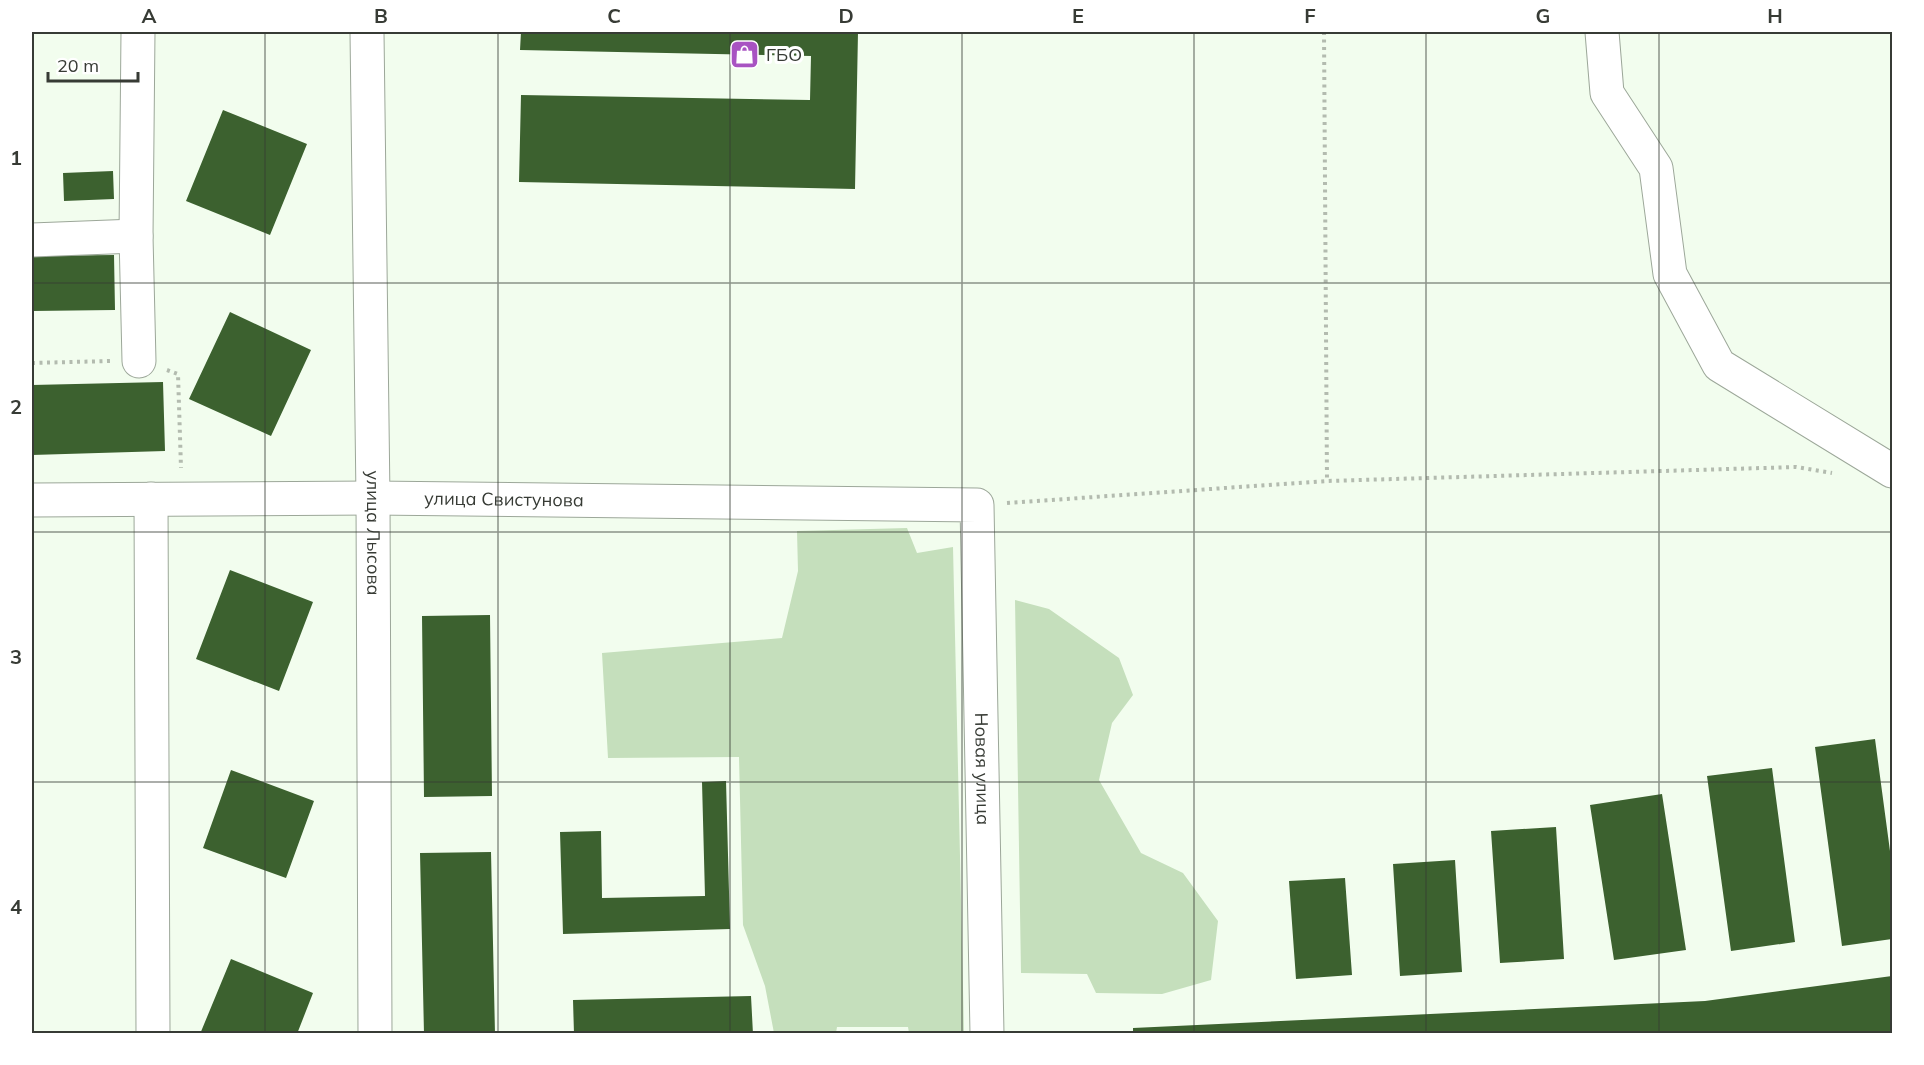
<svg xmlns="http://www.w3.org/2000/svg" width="1924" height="1065" viewBox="0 0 1924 1065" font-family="Mulish,sans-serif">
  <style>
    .green { fill: #c5dfbc }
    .building { fill: #3c612f }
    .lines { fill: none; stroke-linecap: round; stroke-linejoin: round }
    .minor-casing { stroke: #9ca799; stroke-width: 35 }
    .path { stroke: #b3bbaf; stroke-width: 4; stroke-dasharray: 3 4.5; stroke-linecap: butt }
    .minor { stroke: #fff; stroke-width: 33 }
    .grid { fill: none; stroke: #373b35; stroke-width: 1.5; stroke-opacity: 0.55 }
    .labels { text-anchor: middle; stroke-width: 6; stroke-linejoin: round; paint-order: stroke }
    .poi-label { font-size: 18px; fill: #373b35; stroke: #fff; text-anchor: start }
    .street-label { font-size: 18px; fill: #373b35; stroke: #fff }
    .neatline { fill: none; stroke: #373b35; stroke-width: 2 }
    .grid-label { font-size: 20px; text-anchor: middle; font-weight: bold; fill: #373b35 }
  </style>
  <rect width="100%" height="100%" fill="#f2fdee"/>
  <path class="green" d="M907,528L917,553L953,547L964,1033H909L908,1027H837L836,1033H774L765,986L743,925L739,757L608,758L602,653L782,638L798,571L797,531Z
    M1015,600L1049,609L1119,658L1133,695L1112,723L1099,780L1141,853L1183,873L1218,921L1211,980L1162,994L1096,993L1087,974L1021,973Z"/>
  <path class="building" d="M521,32H858L855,189L519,182L521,95L810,100L811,56L520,50Z
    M223,110L307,144L270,235L186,201Z
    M113,171L114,199L64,201L63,173Z
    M114,255L115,310L32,311V256Z
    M230,312L311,350L271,436L189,399Z
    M163,382L165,451L32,455V385Z
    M230,570L313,602L279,691L196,659Z
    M490,615L492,796L424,797L422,616Z
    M1875,739L1892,866V939L1842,946L1815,747Z
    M1772,768L1795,942L1731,951L1707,776Z
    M231,770L314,801L286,878L203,848Z
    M726,781L730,929L563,934L560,832L601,831L602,898L705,896L702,782Z
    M1662,794L1686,950L1614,960L1590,805Z
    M1556,827L1564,959L1500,963L1491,831Z
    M491,852L495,1034H424L420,853Z
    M1455,860L1462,972L1400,976L1393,864Z
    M1345,878L1352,975L1296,979L1289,881Z
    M231,959L313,993L297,1034H200Z
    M1892,976V1034H1133V1028L1705,1001Z
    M751,996L753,1034H574L573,1000Z"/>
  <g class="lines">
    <defs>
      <g id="minor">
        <path d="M138,32L136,236L139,361"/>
        <path id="s1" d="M367,32L373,498L375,1034"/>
        <path d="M1602,32L1607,93L1656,168L1670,274L1719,365L1892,471"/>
        <path d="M32,240L136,236"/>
        <path d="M151,499L153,1034"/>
        <path id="s2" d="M32,500L373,498L977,505L987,1034"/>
      </g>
    </defs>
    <use href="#minor" class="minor-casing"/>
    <path class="path" d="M1324,32L1327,481
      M32,363L110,361
      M167,370L178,374L181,468
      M1007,503L1327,481L1796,467L1832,473"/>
    <use href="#minor" class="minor"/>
  </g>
  <path class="grid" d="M265,32V1034M498,32V1034M730,32V1034M962,32V1034M1194,32V1034M1426,32V1034M1659,32V1034M32,283H1892M32,532H1892M32,782H1892"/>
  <defs>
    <symbol id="shop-square" viewBox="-11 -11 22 22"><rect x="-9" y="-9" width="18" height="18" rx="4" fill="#a853c2" stroke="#fff"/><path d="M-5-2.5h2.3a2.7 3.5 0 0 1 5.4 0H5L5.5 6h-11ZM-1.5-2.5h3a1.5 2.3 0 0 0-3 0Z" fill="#fff"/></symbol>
  </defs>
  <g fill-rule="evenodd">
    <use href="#shop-square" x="728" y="38" width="33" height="33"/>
  </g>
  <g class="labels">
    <g class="poi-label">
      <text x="766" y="61">ГБО</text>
    </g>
    <g class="street-label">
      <text dy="6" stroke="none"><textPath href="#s2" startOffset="472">улица Свистунова</textPath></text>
      <text dy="6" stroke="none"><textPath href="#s1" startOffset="501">улица Лысова</textPath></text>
      <text dy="6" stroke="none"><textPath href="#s2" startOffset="1209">Новая улица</textPath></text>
    </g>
  </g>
  <rect width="1924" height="1065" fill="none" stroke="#ffffff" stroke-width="66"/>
  <path d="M48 72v9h90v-9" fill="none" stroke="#373b35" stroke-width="3"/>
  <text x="57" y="72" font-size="18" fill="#373b35" stroke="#ffffff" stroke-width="4.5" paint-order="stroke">20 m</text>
  <rect x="33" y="33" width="1858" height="999" class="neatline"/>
  <g class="grid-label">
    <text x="149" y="23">A</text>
    <text x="381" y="23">B</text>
    <text x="614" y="23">C</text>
    <text x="846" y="23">D</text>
    <text x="1078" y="23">E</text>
    <text x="1310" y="23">F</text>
    <text x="1543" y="23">G</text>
    <text x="1775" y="23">H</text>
    <text x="16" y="165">1</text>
    <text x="16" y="414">2</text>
    <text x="16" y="664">3</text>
    <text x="16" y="914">4</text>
  </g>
</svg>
